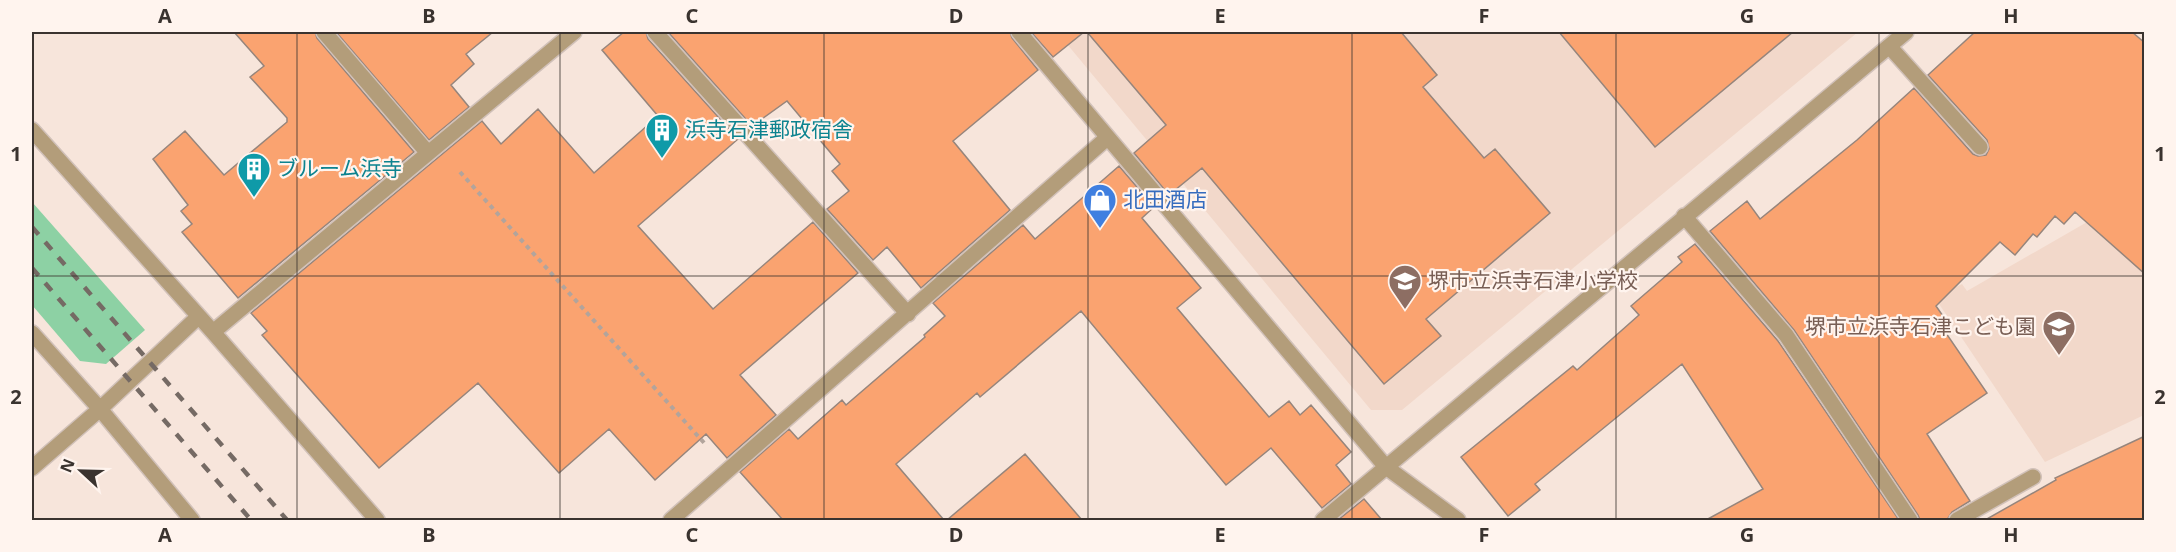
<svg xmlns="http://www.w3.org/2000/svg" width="2176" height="552" viewBox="0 0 2176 552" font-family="'Noto Sans','Noto Sans JP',sans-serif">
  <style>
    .built { fill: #f2d8ca }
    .green { fill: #8dd1a4 }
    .building { fill: #faa370; stroke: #96857c; stroke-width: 1.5 }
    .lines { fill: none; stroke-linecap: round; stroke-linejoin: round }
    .minor-casing { stroke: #d1c1b9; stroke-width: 18 }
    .path { stroke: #b2a49c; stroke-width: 4; stroke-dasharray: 4.5 4.5; stroke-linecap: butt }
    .minor { stroke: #b39d7a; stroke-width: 15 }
    .rail { stroke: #756a64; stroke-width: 4.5; stroke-dasharray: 10 10; stroke-linecap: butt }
    .grid { fill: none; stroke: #3a332f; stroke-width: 1.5; stroke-opacity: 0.55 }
    .labels { text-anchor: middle; stroke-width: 4.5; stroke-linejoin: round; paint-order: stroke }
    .culture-label { font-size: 21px; fill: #0d838f; stroke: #fff4ee; text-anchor: start }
    .shop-label { font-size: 21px; fill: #366cbe; stroke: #fff4ee; text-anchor: start }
    .education-label { font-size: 21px; fill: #785e54; stroke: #fff4ee; text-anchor: start }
    .neatline { fill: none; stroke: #3a332f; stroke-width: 2 }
    .grid-label { font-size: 20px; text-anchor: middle; font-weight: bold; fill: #3a332f }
  </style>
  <rect width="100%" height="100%" fill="#f7e5db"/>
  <path class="built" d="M1057,32H1858L1402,410H1371Z
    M2144,184V415L2045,462L1935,298L1962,284L1967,291L2134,195Z"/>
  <path class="green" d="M32,202L145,330L106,364L80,361L32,305Z"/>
  <path class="building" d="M234,32H315L317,38L414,152L238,298L182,232L192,224L181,211L188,205L153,159L185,131L224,175L287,122V118L250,77L264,66Z
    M336,32H493L466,54L474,64L451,85L469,107L429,140Z
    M624,32H646L648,39L738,139L638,226L713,309L813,222L858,273L740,375L776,415L727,458L706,434L655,480L609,429L559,473L478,383L379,468L262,335L267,331L251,313L482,121L501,144L538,109L594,173L658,116L602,50Z
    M668,32H1010L1012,38L1038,70L953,141L1010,210L921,288L887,247L873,260L827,209L849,191L832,171L840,164L787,101L752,126Z
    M1031,32H1084L1053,57Z
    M1087,32H1401L1437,75L1423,87L1484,158L1495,149L1550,213L1426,319L1441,336L1384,384L1202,168L1169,195L1134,153L1166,125Z
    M1559,32H1793L1655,147Z
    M1975,32H2132L2145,43V274L2075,212L2064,224L2055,216L2037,237L2033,234L2015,255L2000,242L1936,306L1943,316L1937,320L1987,393L1927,434L1970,501L1952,512L1947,520H1920L1918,515L1794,330L1710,231L1747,201L1760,219L1857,140L1914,88L1973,154L1978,156L1986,155L1989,149L1987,140L1928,75Z
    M1119,166L1154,207L1142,218L1201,288L1177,308L1269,417L1289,401L1300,415L1311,405L1351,452L1336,465L1351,484L1322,508L1271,448L1226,485L1081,311L980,397L977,393L896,464L944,520H783L740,472L789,429L798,439L842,400L846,405L925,337L924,335L945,316L933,303L1023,225L1035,239Z
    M1695,244L1778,341L1899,520H1706L1763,489L1682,364L1535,484L1540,490L1508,516L1461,457L1573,366L1577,370L1639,315L1631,306L1682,262L1678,257Z
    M2145,436V520H1985L2056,480L2055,478Z
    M1025,454L1082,520H947Z
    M1364,499L1382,520H1338Z"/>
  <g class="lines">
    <defs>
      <path id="minor" d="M324,32L428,153
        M655,32L908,314
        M1019,32L1386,467L1458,520
        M1889,46L1980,147
        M32,130L213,332L377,520
        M1684,216L1786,335L1910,520
        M213,332L574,32
        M32,333L100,409L192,520
        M32,468L100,409L198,317
        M671,520L1107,138
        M1323,520L1906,32
        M1957,520L2033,477"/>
    </defs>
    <use href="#minor" class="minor-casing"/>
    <path class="path" d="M460,172L706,445"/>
    <use href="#minor" class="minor"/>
    <path class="rail" d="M32,227L287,520
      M32,268L251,520"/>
  </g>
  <path class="grid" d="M297,32V520M560,32V520M824,32V520M1088,32V520M1352,32V520M1616,32V520M1879,32V520M32,276H2144"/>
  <defs>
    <symbol id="building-pin" viewBox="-11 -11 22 30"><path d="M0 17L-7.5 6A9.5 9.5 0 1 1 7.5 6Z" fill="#0f9aa8" stroke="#fff4ee"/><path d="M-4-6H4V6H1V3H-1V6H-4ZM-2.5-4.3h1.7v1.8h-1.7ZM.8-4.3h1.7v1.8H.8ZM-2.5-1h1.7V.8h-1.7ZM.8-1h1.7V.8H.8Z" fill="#fff"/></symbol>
    <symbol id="shop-pin" viewBox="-11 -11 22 30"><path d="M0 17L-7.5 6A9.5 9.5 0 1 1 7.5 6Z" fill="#3f7fe0" stroke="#fff4ee"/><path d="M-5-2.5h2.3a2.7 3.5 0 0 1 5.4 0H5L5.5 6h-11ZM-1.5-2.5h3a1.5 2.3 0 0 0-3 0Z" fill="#fff"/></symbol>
    <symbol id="school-pin" viewBox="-11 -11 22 30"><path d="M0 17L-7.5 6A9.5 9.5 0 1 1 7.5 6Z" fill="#8d6e63" stroke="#fff4ee"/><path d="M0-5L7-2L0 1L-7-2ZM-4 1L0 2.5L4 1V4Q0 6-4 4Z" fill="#fff"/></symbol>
  </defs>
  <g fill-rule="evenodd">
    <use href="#building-pin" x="643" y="111" width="38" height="52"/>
    <use href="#building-pin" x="235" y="150" width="38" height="52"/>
    <use href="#shop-pin" x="1081" y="181" width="38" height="52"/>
    <use href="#school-pin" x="1386" y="262" width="38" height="52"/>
    <use href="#school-pin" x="2040" y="308" width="38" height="52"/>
  </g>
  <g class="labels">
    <g class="culture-label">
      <text x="685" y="137">浜寺石津郵政宿舎</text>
      <text x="277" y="176">ブルーム浜寺</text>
    </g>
    <g class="shop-label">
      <text x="1123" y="207">北田酒店</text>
    </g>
    <g class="education-label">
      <text x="1428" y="288">堺市立浜寺石津小学校</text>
      <text x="2036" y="334" text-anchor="end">堺市立浜寺石津こども園</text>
    </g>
  </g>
  <rect width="2176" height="552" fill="none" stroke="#fff4ee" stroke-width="66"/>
  <g transform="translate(81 471) rotate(292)" stroke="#fff4ee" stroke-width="4.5" paint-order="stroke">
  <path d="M0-4.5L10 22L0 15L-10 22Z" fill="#3a332f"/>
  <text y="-9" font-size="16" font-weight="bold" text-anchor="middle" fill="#3a332f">N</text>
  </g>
  <rect x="33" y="33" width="2110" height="486" class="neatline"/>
  <g class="grid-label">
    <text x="165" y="23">A</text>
    <text x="429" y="23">B</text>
    <text x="692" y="23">C</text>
    <text x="956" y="23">D</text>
    <text x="1220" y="23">E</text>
    <text x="1484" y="23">F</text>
    <text x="1747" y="23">G</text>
    <text x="2011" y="23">H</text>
    <text x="16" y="161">1</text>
    <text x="2160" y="161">1</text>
    <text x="16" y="404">2</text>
    <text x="2160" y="404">2</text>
    <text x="165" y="542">A</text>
    <text x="429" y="542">B</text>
    <text x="692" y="542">C</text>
    <text x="956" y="542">D</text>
    <text x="1220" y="542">E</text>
    <text x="1484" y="542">F</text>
    <text x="1747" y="542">G</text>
    <text x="2011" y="542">H</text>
  </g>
</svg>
